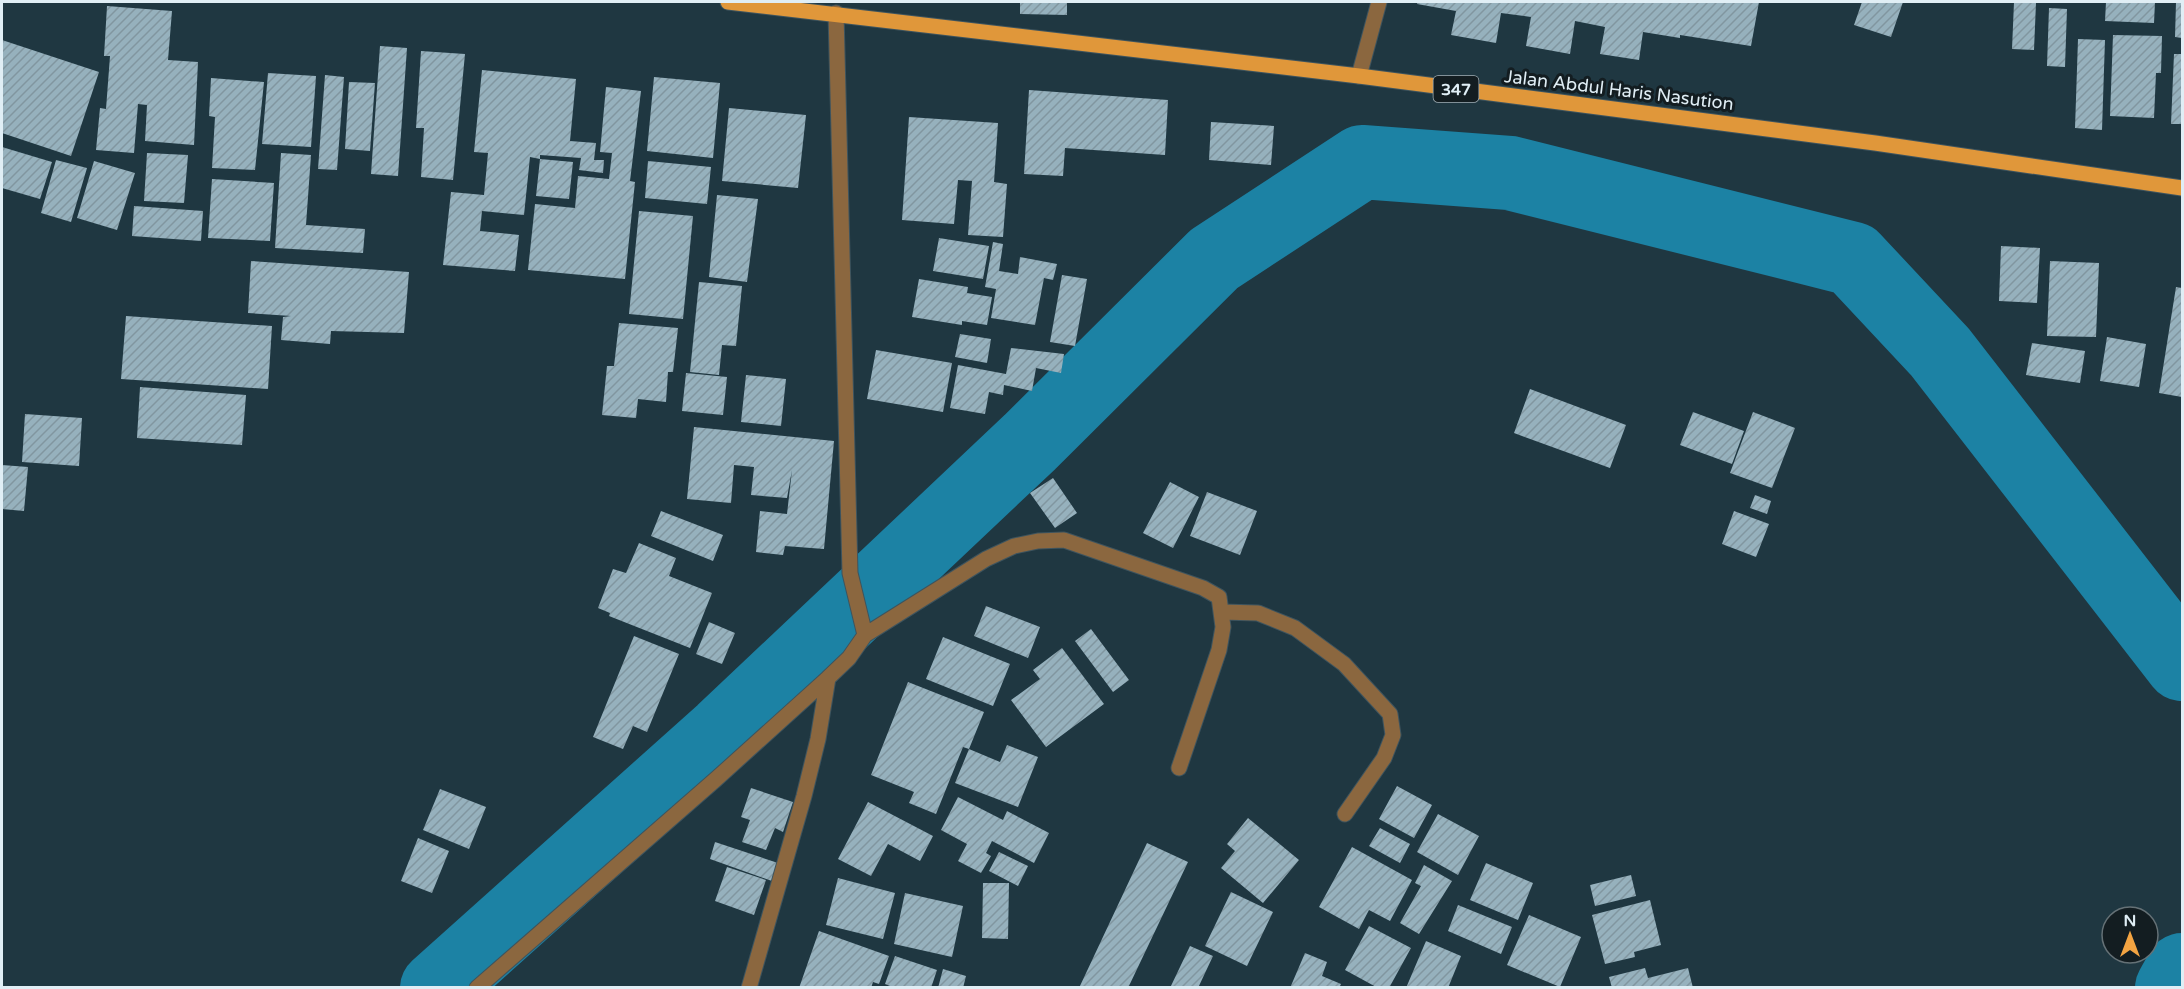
<svg xmlns="http://www.w3.org/2000/svg" width="2184" height="989" viewBox="0 0 2184 989" font-family="'Varela Round',sans-serif">
  <style>
    .lines { fill: none; stroke-linecap: round; stroke-linejoin: round }
    .river { stroke: #1c82a4; stroke-width: 74 }
    .building { fill: url(#building-hatch) }
    .street-casing { stroke: #3e545e; stroke-width: 17 }
    .primary-casing { stroke: #3e545e; stroke-width: 17 }
    .street { stroke: #8b673f; stroke-width: 15 }
    .primary { stroke: #e0973a; stroke-width: 15 }
    .labels { text-anchor: middle; stroke-width: 6; stroke-linejoin: round; paint-order: stroke }
    .shield { fill: #131d21; stroke: #a2afb5; stroke-width: 1.5 }
    .shield-label { font-size: 16px; font-weight: bold; fill: #e0eef5 }
    .street-label { font-size: 18px; fill: #e0eef5; stroke: #131d21 }
  </style>
  <defs>
    <pattern id="building-hatch" width="6" height="6" patternUnits="userSpaceOnUse" patternTransform="scale(1.5)"><rect width="6" height="6" fill="#96b1bd"/><path d="M-1 1l2-2M0 6l6-6M5 7l2-2" fill="none" stroke="#8196a0"/></pattern>
  </defs>
  <rect width="100%" height="100%" fill="#1f3741"/>
  <g class="lines">
    <path class="river" d="M437,988L723,732L1030,442L1214,259L1362,162L1510,173L1853,259L1940,352L2182,664
      M2172,988L2182,970"/>
  </g>
  <path class="building" d="M1020,2H1067V15L1020,14Z
    M1418,2H1759L1751,46L1680,35V38L1643,32L1639,60L1600,54L1605,27L1575,21L1570,54L1526,46L1531,17L1501,13L1496,43L1451,35L1456,11L1417,4Z
    M1862,2H1903L1891,37L1854,25Z
    M2014,2L2036,3L2034,50L2012,49Z
    M2106,2H2155L2154,23L2105,21Z
    M2176,2H2182V38L2175,37Z
    M107,6L172,11L168,60L198,62L194,145L145,141L147,105L138,104L134,153L96,150L100,108L106,109L110,56H104Z
    M2049,8L2067,9L2065,67L2047,66Z
    M2113,35L2162,36L2161,73H2156L2154,118L2110,116Z
    M2078,39L2105,40L2102,130L2075,128Z
    M2,40L99,72L71,156L2,133Z
    M380,46L407,48L398,176L371,174Z
    M421,51L465,54L453,180L421,177L424,128H416Z
    M2174,54H2182V124H2171Z
    M482,70L576,79L570,141L596,143L594,160H604L603,173L579,170L581,158L540,155V159L530,157L524,215L482,211L480,231L519,235L515,271L443,265L451,192L484,195L488,153L474,152Z
    M268,73L316,76L311,147L262,144Z
    M325,75L344,77L337,170L318,169Z
    M654,77L720,83L713,158L647,151Z
    M211,78L264,82L255,170L212,168L215,117L209,116Z
    M349,82L375,83L370,151L345,149Z
    M606,87L641,91L630,181L635,182L625,279L528,270L535,204L575,208L578,176L609,179L612,153L600,152Z
    M1029,90L1168,100L1165,155L1065,148L1063,176L1024,174Z
    M729,108L806,115L798,188L722,181Z
    M909,117L998,123L994,182L1007,184L1003,237L968,235L972,181L958,180L954,224L902,220Z
    M1211,122L1274,126L1271,165L1209,160Z
    M2,147L52,162L40,199L2,188Z
    M147,153L188,155L184,203L144,201Z
    M281,153L311,155L306,225L365,229L363,253L275,248Z
    M540,159L573,162L569,199L536,196Z
    M56,160L87,168L71,222L41,213Z
    M94,161L135,173L117,230L77,218Z
    M648,161L711,167L707,204L645,198Z
    M212,179L274,183L270,241L208,238Z
    M717,195L758,199L747,282L709,277Z
    M134,206L203,211L201,241L132,236Z
    M639,211L693,216L683,319L629,314Z
    M939,238L989,246L983,279L933,271Z
    M993,242L1003,244L999,271L1018,274L1020,257L1057,264L1053,280L1044,278L1035,325L991,318L996,289L985,287Z
    M2001,246L2040,248L2037,303L1999,301Z
    M251,261L409,272L404,333L331,331L330,344L281,340L283,317L291,316L248,313Z
    M2050,261L2099,263L2096,337L2047,336Z
    M1062,275L1087,279L1075,346L1050,342Z
    M919,279L968,287L967,293L992,297L987,325L962,321V325L912,317Z
    M699,282L742,286L736,346L722,345L719,375L690,372Z
    M2176,287L2182,288V397L2159,393Z
    M126,316L272,326L268,389L121,379Z
    M619,323L678,328L673,372H668L666,402L638,399L636,418L602,415L607,366H614Z
    M960,334L991,339L987,363L955,357Z
    M2107,337L2146,344L2139,387L2100,381Z
    M2032,343L2085,351L2080,383L2026,375Z
    M1011,348L1064,354L1061,373L1036,368L1032,391L1004,385L1003,395L989,392L985,414L950,408L958,365L1006,374Z
    M876,350L952,363L943,412L867,399Z
    M686,373L727,377L723,415L682,411Z
    M746,375L786,379L781,426L741,422Z
    M140,387L246,395L242,445L137,438Z
    M1530,389L1626,425L1610,468L1514,433Z
    M1693,412L1744,431L1732,464L1680,445Z
    M1753,412L1795,428L1772,488L1730,473Z
    M25,414L82,418L79,466L22,462Z
    M694,427L834,441L824,549L785,546L783,555L756,552L760,511L787,514L792,470L787,498L751,495L754,467L734,465L731,503L687,499Z
    M2,465L28,467L24,511L2,509Z
    M1053,478L1077,513L1055,528L1030,493Z
    M1170,482L1199,497L1173,548L1143,533Z
    M1207,492L1257,511L1240,555L1190,536Z
    M1755,495L1771,501L1767,514L1750,508Z
    M661,511L723,535L713,561L651,536Z
    M1734,511L1769,524L1756,557L1722,544Z
    M639,543L676,558L669,576L712,593L690,648L609,616L610,613L598,608L613,569L626,573Z
    M986,606L1040,627L1028,658L974,636Z
    M709,622L735,633L722,664L696,654Z
    M1091,629L1129,680L1113,692L1075,641Z
    M634,636L679,654L647,732L633,726L623,749L593,737Z
    M943,637L1010,664L993,706L926,679Z
    M1062,648L1104,704L1046,747L1011,700L1040,679L1033,670Z
    M908,682L984,712L969,749L963,747L936,814L909,803L914,792L871,775Z
    M1007,745L1038,757L1018,807L955,783L969,749L1000,762Z
    M1397,786L1432,805L1414,838L1379,819Z
    M751,788L793,802L783,832L775,828L766,850L742,842L750,820L741,817Z
    M440,789L486,807L469,849L423,830Z
    M958,797L1003,820L1007,811L1049,833L1034,863L992,841L986,853L991,856L981,873L958,861L967,844L941,830Z
    M868,802L933,836L920,861L888,844L871,876L838,859Z
    M1438,814L1479,836L1458,875L1417,852Z
    M1248,818L1299,860L1263,903L1221,868L1235,851L1227,844Z
    M1380,828L1410,844L1400,863L1369,846Z
    M418,838L449,851L432,893L401,881Z
    M715,842L778,863L772,881L710,859Z
    M1147,843L1188,862L1128,988H1079Z
    M1352,847L1412,880L1390,921L1369,910L1359,929L1319,907Z
    M999,852L1028,866L1018,886L989,871Z
    M1486,863L1533,883L1518,920L1470,900Z
    M1424,865L1452,881L1419,934L1400,923L1421,886L1415,883Z
    M727,867L766,880L754,915L715,901Z
    M1631,875L1636,896L1595,906L1590,885Z
    M838,878L895,893L883,939L826,925Z
    M983,883H1009L1008,939L982,938Z
    M1231,892L1273,912L1247,966L1205,946Z
    M905,893L963,906L952,957L894,944Z
    M1650,900L1661,945L1634,952L1635,957L1605,964L1592,915Z
    M1458,905L1512,927L1501,954L1448,931Z
    M1529,915L1581,937L1560,987L1507,965Z
    M1369,926L1411,948L1389,988H1378L1345,970Z
    M819,931L889,956L879,984L873,982L871,988H799Z
    M1426,941L1461,956L1448,988H1406Z
    M1190,946L1213,956L1198,988H1170Z
    M1305,953L1327,962L1322,976L1341,984L1339,988H1290Z
    M895,956L937,970L931,988H895L885,984Z
    M1645,968L1648,978L1688,968L1693,988H1612L1609,977Z
    M943,969L966,976L963,988H938Z"/>
  <g class="lines">
    <defs>
      <path id="street" d="M1359,76L1379,2
        M1222,612L1258,613L1295,628L1344,664L1390,714L1393,735L1384,758L1345,814
        M865,635L986,559L1014,546L1038,541L1064,540L1203,588L1219,597L1223,627L1219,650L1179,768
        M477,988L715,780L828,678
        M749,988L804,796L818,739L828,678L849,658L865,635L850,573L836,13"/>
      <path id="primary" d="M728,2L1359,76L1875,143L2182,188"/>
    </defs>
    <use href="#street" class="street-casing"/>
    <use href="#primary" class="primary-casing"/>
    <use href="#street" class="street"/>
    <use href="#primary" class="primary"/>
  </g>
  <g class="labels">
    <rect class="shield" x="1433.5" y="76" width="45" height="26" rx="4.5"/>
    <g class="shield-label">
      <text x="1456" y="95">347</text>
    </g>
    <g class="street-label">
      <text transform="translate(1619 90) rotate(7)" y="6">Jalan Abdul Haris Nasution</text>
    </g>
  </g>
  <rect width="2184" height="989" fill="none" stroke="#e0eef5" stroke-width="6"/>
  <g transform="translate(2130 935)"><circle r="28" fill="#131d21" stroke="#657176" stroke-width="1.5"/>
  <path d="M0-4.5L10 22L0 15L-10 22Z" fill="#f3a442"/>
  <text y="-9" font-size="16" font-weight="bold" text-anchor="middle" fill="#e0eef5">N</text>
  </g>
</svg>
